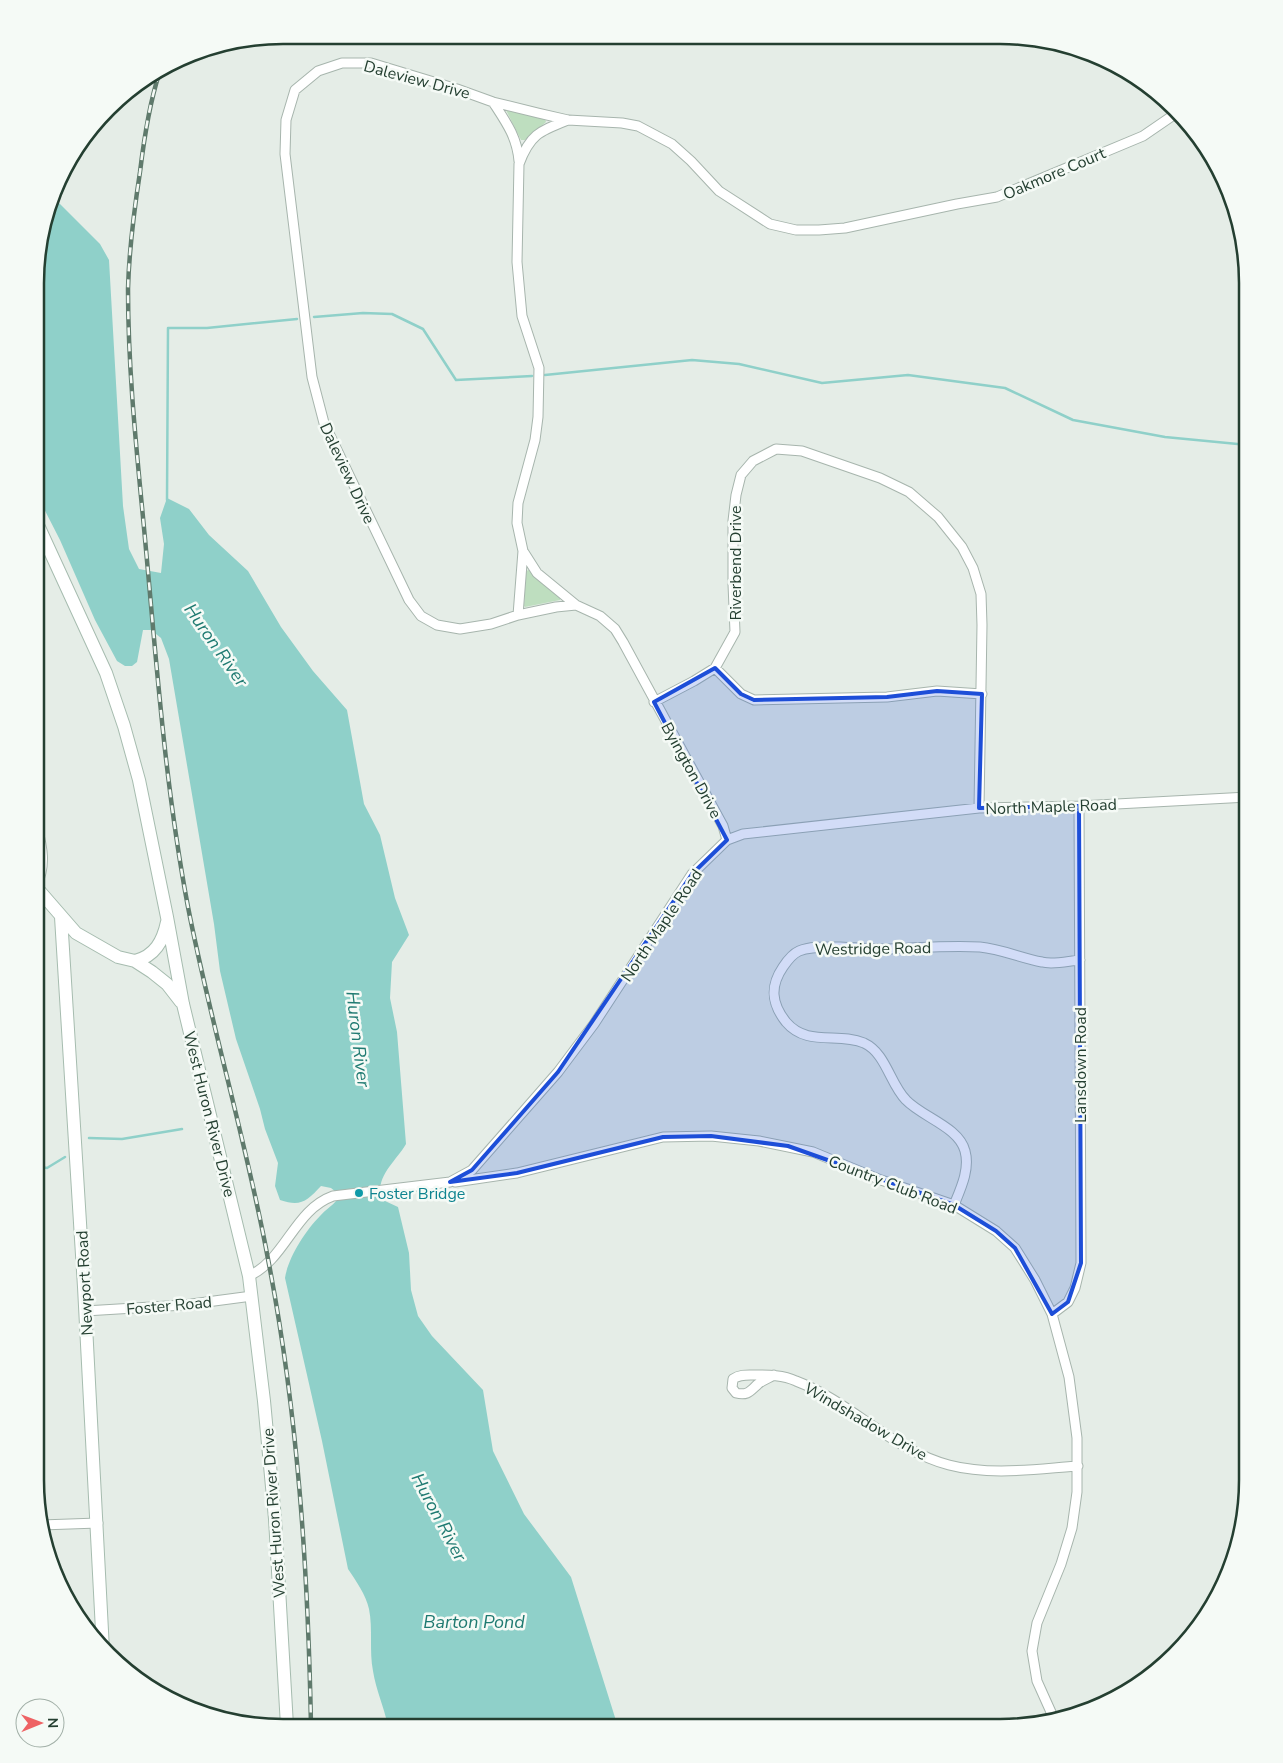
<svg xmlns="http://www.w3.org/2000/svg" width="1283" height="1763" viewBox="0 0 1283 1763" font-family="'Nunito Sans',sans-serif">
  <style>
    .green { fill: #bedebf }
    .water { fill: #8fd0c9 }
    .lines { fill: none; stroke-linecap: round; stroke-linejoin: round }
    .stream { stroke: #8fd0c9; stroke-width: 2.5 }
    .street-casing { stroke: #a7b5ad; stroke-width: 11 }
    .secondary-casing { stroke: #a6bcaf; stroke-width: 14 }
    .street { stroke: #fff; stroke-width: 9 }
    .secondary { stroke: #fff; stroke-width: 12 }
    .rail-casing { stroke: #5f7a6c; stroke-width: 4.5 }
    .rail { stroke: #f5faf6; stroke-width: 2.5; stroke-dasharray: 8; stroke-linecap: butt }
    .marked { fill: #1d4ed8; fill-opacity: 0.2; stroke: #1d4ed8; stroke-width: 4; stroke-linejoin: round }
    .culture-dot { fill: #0f9aa8; stroke: #f5faf6; stroke-width: 2 }
    .labels { text-anchor: middle; stroke-width: 5; stroke-linejoin: round; paint-order: stroke }
    .street-label { font-size: 16px; fill: #243f31; stroke: #f5faf6 }
    .culture-label { font-size: 16px; fill: #0d838f; stroke: #f5faf6; text-anchor: start }
    .water-label { font-size: 18px; font-style: italic; fill: #1f7a71; stroke: #f5faf6 }
    .rim { fill: none; stroke: #243f31; stroke-width: 2.5 }
  </style>
  <rect width="100%" height="100%" fill="#e5ede7"/>
  <path class="green" d="M505,108L545,119L546,122L525,140H521Z
    M528,570H531L544,585L560,598V600L525,607L524,606L526,572Z"/>
  <path class="water" d="M743,36L830,37L789,44Z
    M55,199L100,244L109,260L123,506L129,549L139,569L161,573L164,544L160,518L167,498L189,509L209,535L248,571L281,627L313,671L347,710L364,804L380,835L395,898L409,935L392,962L390,998L397,1032L406,1144C396,1161 378,1174 380,1195L385,1201L398,1207L409,1253L411,1290L418,1316L432,1336L483,1390L493,1451L524,1514L571,1577L618,1727L388,1726C384,1707 376,1690 373,1671C369,1651 373,1629 369,1609C366,1595 356,1581 348,1569L322,1441L285,1278C288,1258 305,1231 320,1216C325,1210 332,1206 337,1200L336,1192L331,1188L321,1186C307,1201 301,1207 280,1200L275,1186L278,1163L265,1129L260,1109L236,1039L220,971L214,924L169,659L161,638L151,630H143L137,662L132,666H125L117,661L95,620L60,540L37,495V250Z"/>
  <g class="lines">
    <path class="stream" d="M314,317L363,313L392,314L423,329L456,380L532,376
      M545,375L692,360L739,364L822,383L908,375L1005,388L1073,420L1165,437L1248,445
      M167,500L168,328H207L297,319
      M89,1138L122,1139L182,1129
      M36,1166L47,1168L65,1157"/>
    <defs>
      <path id="street" d="M493,102C506,122 517,137 519,161
        M523,551L537,573L576,605
        M518,615L523,551L517,523L518,503L535,440L538,417L539,368L522,316L517,262L519,164C530,134 540,131 568,120
        M715,668L741,694L754,700L887,697L937,691L982,694
        M654,702L694,681L715,668L735,632L733,584V521L736,495L741,475L753,461L776,449L802,451L880,478L909,492L938,517L962,547L973,568L981,594L982,625L979,808
        M36,822C42,846 47,864 36,887
        M727,840L723,826L623,642L615,629L600,616L576,605L556,607L518,615L491,624L460,629L437,625L421,616L409,600L324,423L312,377L285,154L286,120L295,90L318,71L342,63H371L457,89L493,102L538,113L568,120L622,123L638,126L672,144L691,161L719,191L770,224L796,230H819L845,228L957,204L997,197L1143,136L1178,112
        M455,1182L517,1173L663,1137L711,1136L759,1141L813,1152L881,1180L954,1205L996,1231L1015,1248L1035,1280L1052,1314L1069,1377L1077,1438V1492L1072,1528L1061,1564L1037,1623L1032,1651L1037,1681L1055,1721
        M954,1205C961,1188 970,1169 965,1151C959,1127 922,1117 906,1100C890,1084 886,1053 864,1043C838,1032 807,1047 786,1022C771,1003 770,986 783,967C787,961 792,954 799,951C811,946 827,947 840,947C856,948 873,949 889,949C919,948 949,945 980,947C1001,949 1021,958 1042,962C1053,965 1068,961 1080,960
        M249,1276C286,1259 294,1210 333,1196L450,1182L472,1170L558,1072L594,1024L692,874L727,840L743,834L979,808L1079,806L1248,797
        M85,1311L184,1305L252,1296
        M1052,1314L1068,1302L1075,1288L1081,1263L1079,806
        M774,1375C769,1378 763,1380 758,1384C750,1391 748,1396 736,1393L732,1388L733,1379C740,1374 748,1375 755,1375C769,1375 783,1375 796,1381C851,1402 892,1450 949,1465C991,1476 1035,1469 1078,1466
        M41,1525L98,1523"/>
      <path id="secondary" d="M37,523L106,673L124,726L139,780L167,917L183,1004L249,1276L264,1401L275,1519L287,1726
        M36,887L76,933L118,957L135,961L152,972L167,984L181,1002
        M61,917L84,1287L103,1650
        M135,961C155,956 163,941 167,922"/>
    </defs>
    <use href="#street" class="street-casing"/>
    <use href="#secondary" class="secondary-casing"/>
    <use href="#street" class="street"/>
    <use href="#secondary" class="secondary"/>
    <defs>
      <path id="rail" d="M159,74C149,105 144,139 140,172C134,211 129,250 128,289C128,362 135,435 142,507C155,640 163,775 188,907C211,1025 246,1140 268,1259C298,1413 308,1570 311,1726"/>
    </defs>
    <use href="#rail" class="rail-casing"/>
    <use href="#rail" class="rail"/>
  </g>
  <path class="marked" d="M715,668L741,694L754,700L887,697L937,691L982,694L979,808L1079,806L1081,1263L1068,1302L1052,1314L1015,1248L996,1231L954,1205L788,1146L711,1136L663,1137L517,1173L450,1182L472,1170L558,1072L692,874L727,840L654,702Z"/>
  <circle class="culture-dot" cx="359" cy="1193" r="5"/>
  <g class="labels">
    <g class="street-label">
      <text transform="translate(417 79) rotate(15)" y="6">Daleview Drive</text>
      <text transform="translate(1054 173) rotate(-23)" y="6">Oakmore Court</text>
      <text transform="translate(348 473) rotate(65)" y="6">Daleview Drive</text>
      <text transform="translate(735 563) rotate(-90)" y="6">Riverbend Drive</text>
      <text transform="translate(692 770) rotate(61)" y="6">Byington Drive</text>
      <text transform="translate(1051 806) rotate(-2)" y="6">North Maple Road</text>
      <text transform="translate(661 925) rotate(-56)" y="6">North Maple Road</text>
      <text transform="translate(873 948) rotate(-1)" y="6">Westridge Road</text>
      <text transform="translate(1080 1065) rotate(-90)" y="6">Lansdown Road</text>
      <text transform="translate(210 1114) rotate(76)" y="6">West Huron River Drive</text>
      <text transform="translate(893 1184) rotate(21)" y="6">Country Club Road</text>
      <text transform="translate(84 1283) rotate(-93)" y="6">Newport Road</text>
      <text transform="translate(169 1305) rotate(-5)" y="6">Foster Road</text>
      <text transform="translate(866 1421) rotate(30)" y="6">Windshadow Drive</text>
      <text transform="translate(273 1513) rotate(-94)" y="6">West Huron River Drive</text>
    </g>
    <g class="culture-label">
      <text x="369" y="1199">Foster Bridge</text>
    </g>
    <g class="water-label">
      <text transform="translate(216 645) rotate(55)" y="6">Huron River</text>
      <text transform="translate(358 1039) rotate(83)" y="6">Huron River</text>
      <text transform="translate(439 1517) rotate(62)" y="6">Huron River</text>
      <text x="474" y="1628">Barton Pond</text>
    </g>
  </g>
  <path d="M0 0H1283V1763H0ZM283 44H1000A239 239 0 0 1 1239 283V1480A239 239 0 0 1 1000 1719H283A239 239 0 0 1 44 1480V283A239 239 0 0 1 283 44Z" fill="#f5faf6" fill-rule="evenodd"/>
  <path class="rim" d="M283 44H1000A239 239 0 0 1 1239 283V1480A239 239 0 0 1 1000 1719H283A239 239 0 0 1 44 1480V283A239 239 0 0 1 283 44Z"/>
  <g transform="translate(40 1723) rotate(89)"><circle r="24" fill="#f5faf6" stroke="#a1afa7"/>
  <path d="M0-4L9 19L0 12L-9 19Z" fill="#ee6264"/>
  <text y="-8" font-size="14" font-weight="bold" text-anchor="middle" fill="#243f31">N</text>
  </g>
</svg>
